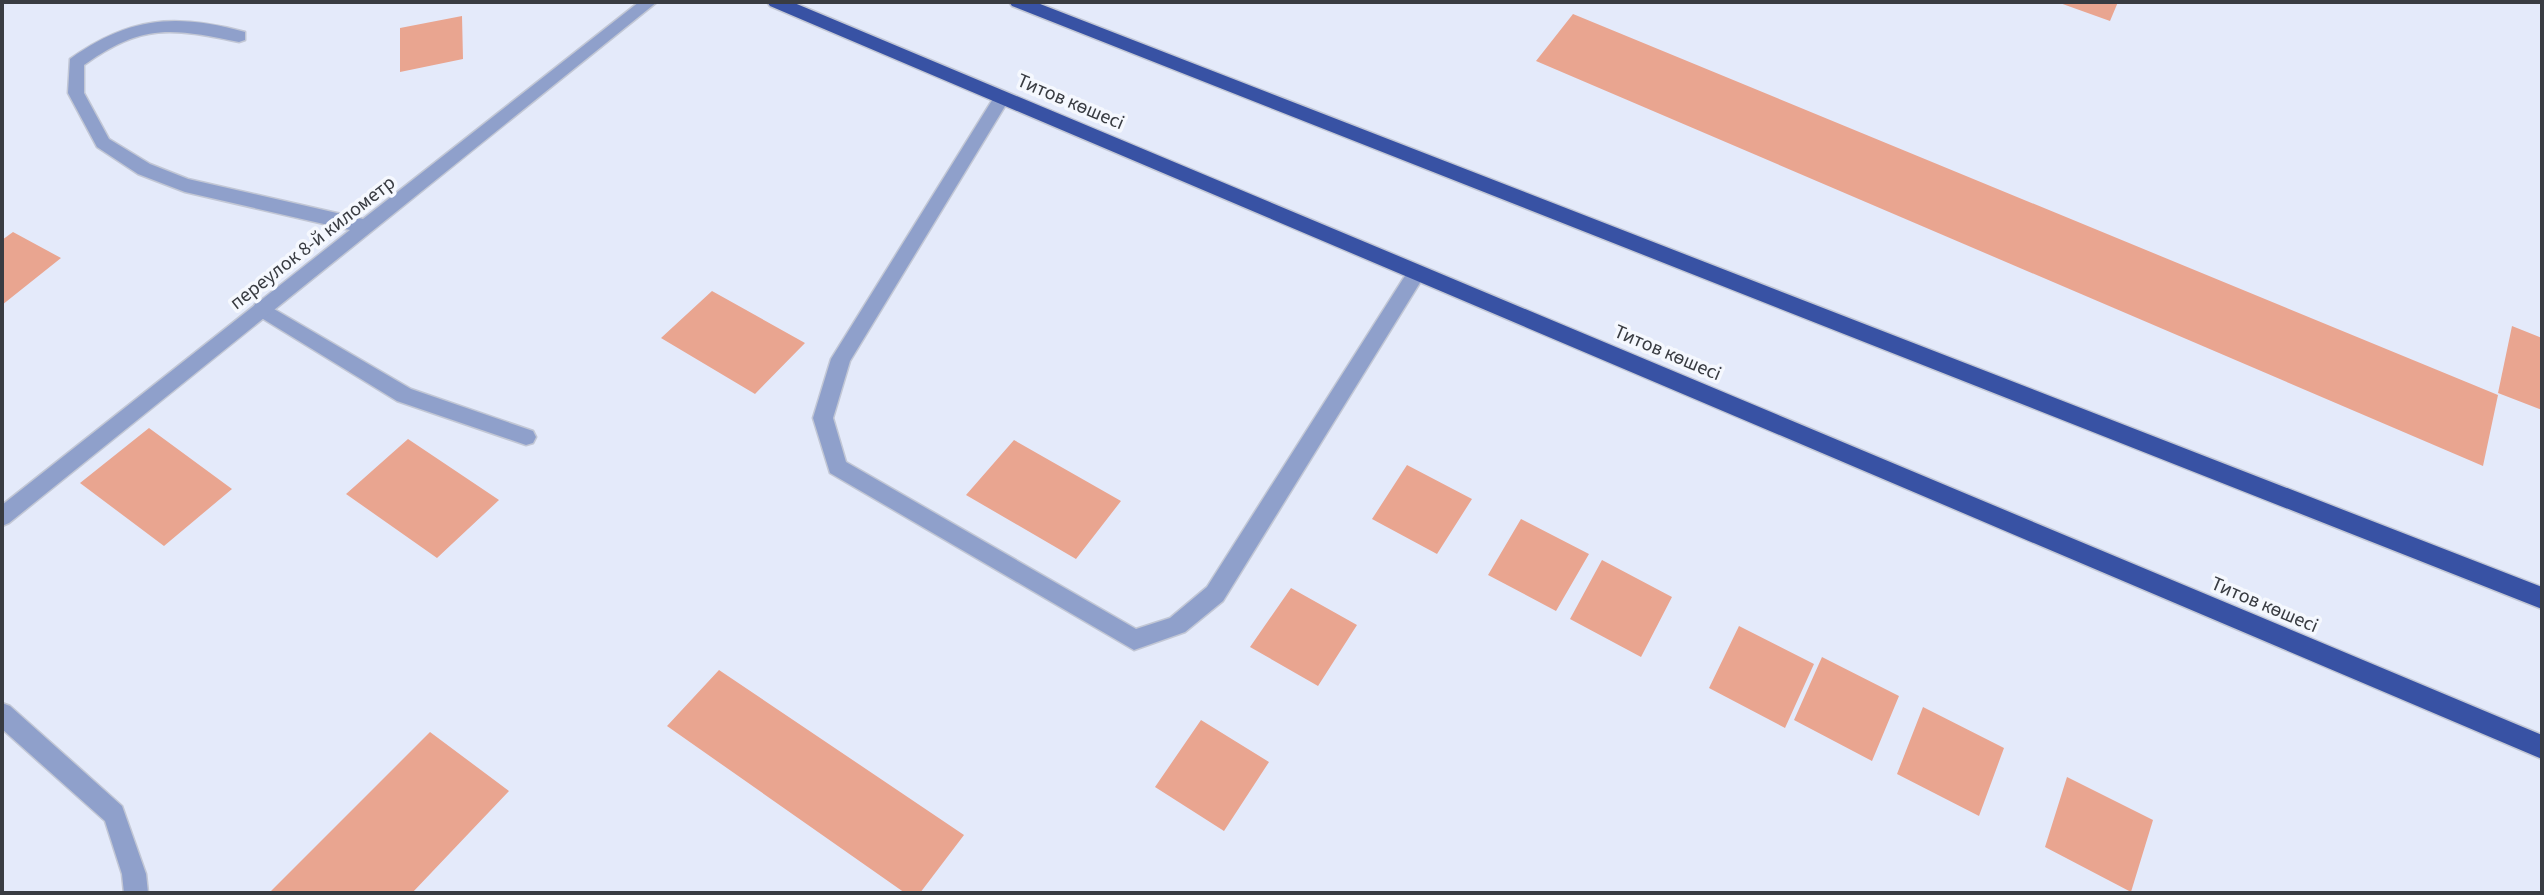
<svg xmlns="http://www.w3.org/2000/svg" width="2544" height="895" viewBox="0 0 2544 895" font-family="'Source Sans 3',sans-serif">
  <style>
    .building { fill: #e9a590 }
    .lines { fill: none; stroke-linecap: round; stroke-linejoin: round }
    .service-casing { stroke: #c2c7d5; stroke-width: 3 }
    .minor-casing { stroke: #c2c7d5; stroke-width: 3 }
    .trunk-casing { stroke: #c2c7d5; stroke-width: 3 }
    .service { fill: #8fa0cb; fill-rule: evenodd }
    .minor { fill: #8fa0cb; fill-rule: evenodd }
    .trunk { fill: #3852a4; fill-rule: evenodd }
    .labels { text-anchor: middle; stroke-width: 7; stroke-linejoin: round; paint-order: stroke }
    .street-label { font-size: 20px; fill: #393c42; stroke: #f5f8fe }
  </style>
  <rect width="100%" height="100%" fill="#e4eafa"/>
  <path class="building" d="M2057,2H2118L2110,21Z
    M1573,14L2498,395L2483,466L1536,61Z
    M462,16L463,59L400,72V28Z
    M13,232L61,258L2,305V240Z
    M712,291L805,343L755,394L661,338Z
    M2512,326L2542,338V410L2498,393Z
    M149,428L232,489L164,546L80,483Z
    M408,439L499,500L437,558L346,494Z
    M1014,440L1121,501L1076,559L966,495Z
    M1407,465L1472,499L1437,554L1372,519Z
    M1521,519L1589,554L1556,611L1488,575Z
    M1602,560L1672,597L1641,657L1570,619Z
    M1291,588L1357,625L1318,686L1250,647Z
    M1739,626L1814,664L1785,728L1709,688Z
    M1822,657L1899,696L1872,761L1794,720Z
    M719,670L964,835L920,893H905L667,726Z
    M1923,707L2004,748L1979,816L1897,774Z
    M1201,720L1269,762L1224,831L1155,787Z
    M430,732L509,791L412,893H269Z
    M2067,777L2153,820L2131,892L2045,847Z"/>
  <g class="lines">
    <defs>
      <path id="service" d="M1002,92L1010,98L850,361L833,418L846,462L1136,629L1170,618L1207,587L1410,268H1424L1426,273L1223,601L1185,632L1134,650L830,473L813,418L831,359L996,94Z
        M262,302L411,389L533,431L536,437L533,443L526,445L397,401L255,314L253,309L255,304Z"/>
      <path id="minor" d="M639,2H657L9,523L2,526V505L350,230L185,192L138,174L97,147L68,93L70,59C129,17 175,13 245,32V40L239,42C171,28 143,23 84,65V93L109,139L150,164L188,179L363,219Z
        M2,703L10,706L122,806L146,874L148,893H124L122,874L105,821L2,729Z"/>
      <path id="trunk" d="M767,2H792L2542,735V759L770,6Z
        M1009,2H1035L2542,587V609L1012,6Z"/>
    </defs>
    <use href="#service" class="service-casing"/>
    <use href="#minor" class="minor-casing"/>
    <use href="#trunk" class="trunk-casing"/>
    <use href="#service" class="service"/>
    <use href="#minor" class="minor"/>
    <use href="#trunk" class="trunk"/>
  </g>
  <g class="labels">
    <g class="street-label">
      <text transform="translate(1071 101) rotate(23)" y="7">Титов көшесі</text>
      <text transform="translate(312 242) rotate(-38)" y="7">переулок 8-й километр</text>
      <text transform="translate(1668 352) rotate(23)" y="7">Титов көшесі</text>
      <text transform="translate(2265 604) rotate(23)" y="7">Титов көшесі</text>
    </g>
  </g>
  <rect width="2544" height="895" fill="none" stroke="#393c42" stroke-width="8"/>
</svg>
